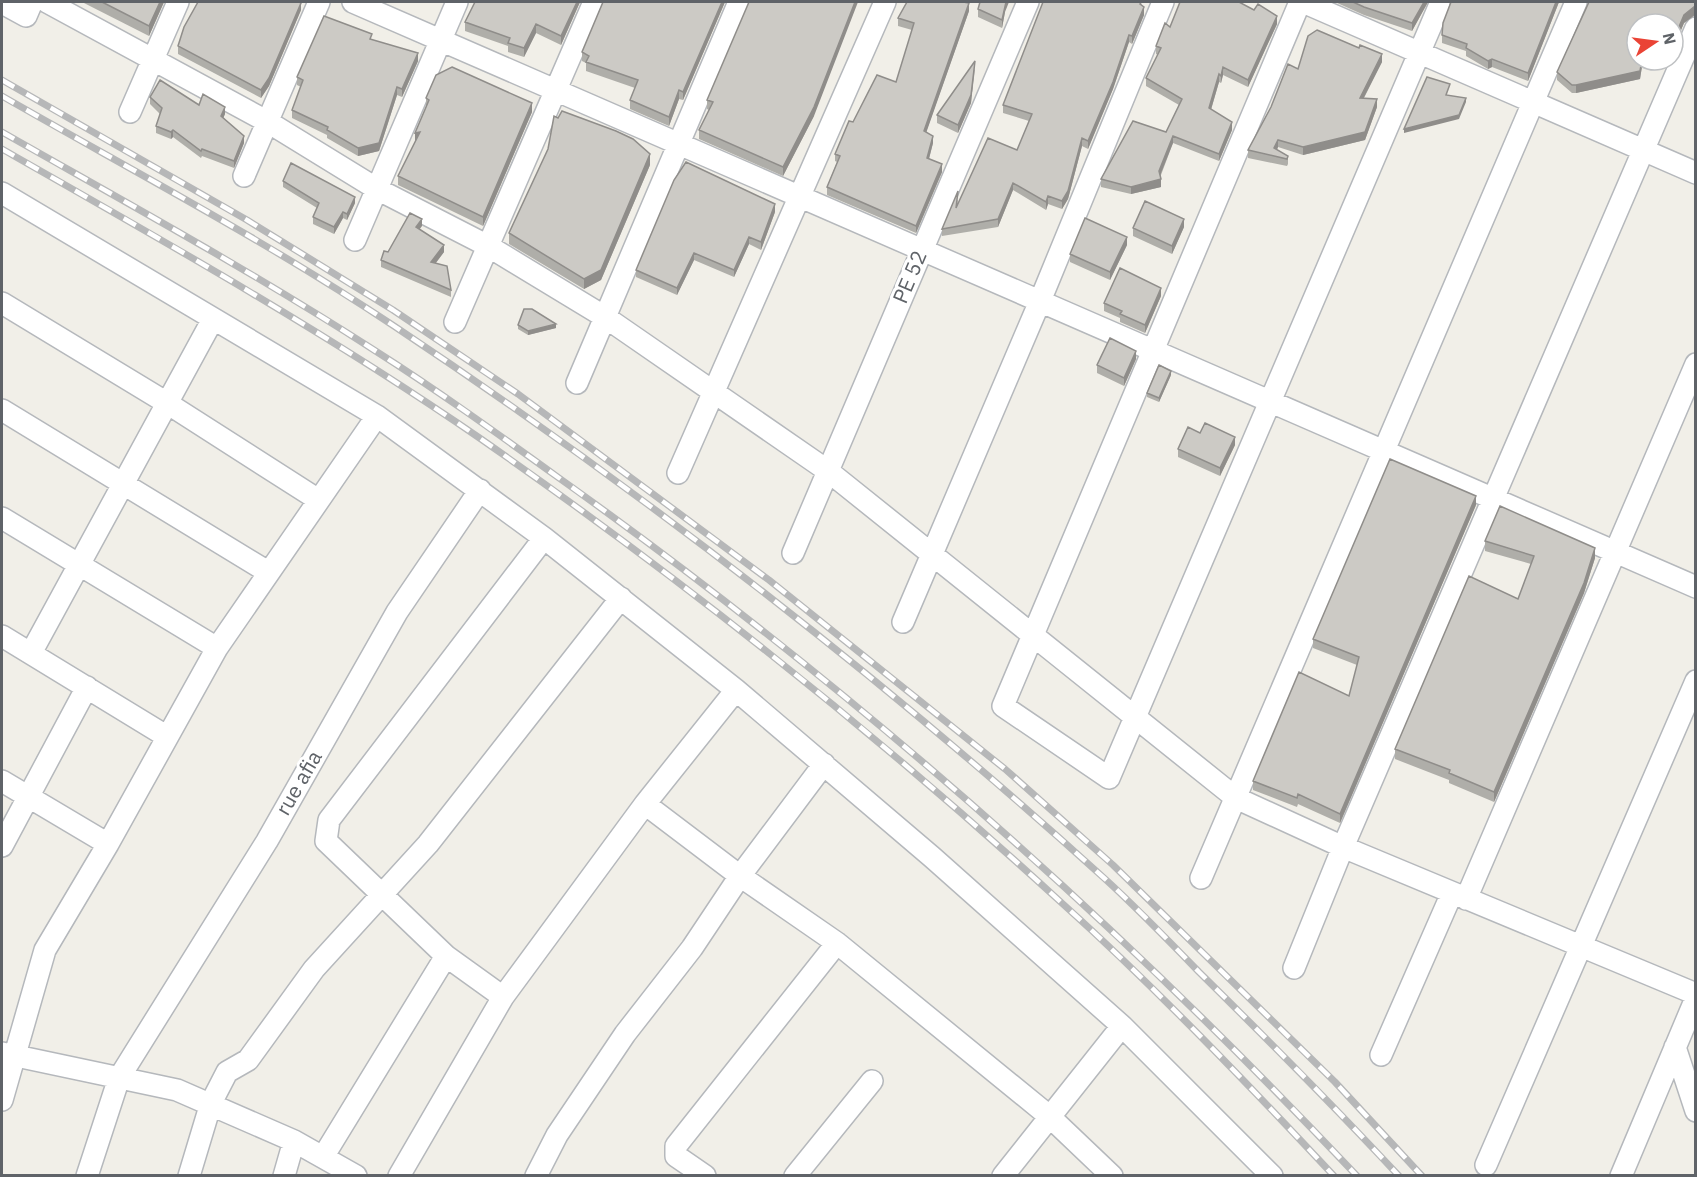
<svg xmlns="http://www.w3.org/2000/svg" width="1697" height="1177" viewBox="0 0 1697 1177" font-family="'IBM Plex Sans',sans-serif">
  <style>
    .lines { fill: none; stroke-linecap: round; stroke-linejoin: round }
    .street-casing { stroke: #b5b8bc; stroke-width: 24 }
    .street { stroke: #fff; stroke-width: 21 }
    .rail-casing { stroke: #b6b7b8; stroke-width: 7 }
    .rail { stroke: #fff; stroke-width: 4.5; stroke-dasharray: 14; stroke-linecap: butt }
    .wall { fill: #afaea9 }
    .shaded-wall { fill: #8f8d8a }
    .building { fill: #cccac5; stroke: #8f8d8a; stroke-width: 1.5 }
    .labels { text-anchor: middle; stroke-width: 6; stroke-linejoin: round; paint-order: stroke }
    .street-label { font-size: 21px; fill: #5f6368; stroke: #fff }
  </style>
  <rect width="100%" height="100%" fill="#f1efe8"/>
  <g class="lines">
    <defs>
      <path id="street" d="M47,2L268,122L377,189L488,246L605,317L828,471L1236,798L1343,847L1696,994
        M353,2L1696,587
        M1300,2L1003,706L1109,778L1441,2
        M1303,2L1696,173
        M2,3L26,16L32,2
        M130,112L178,2
        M244,176L319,2
        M2,193L377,416L544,538L736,690L932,857L1122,1026L1272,1176
        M355,240L457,2
        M2,303L167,403L317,499
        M455,322L594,2
        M577,383L739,2
        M2,410L268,572
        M678,473L885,2
        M2,518L217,648
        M793,553L1028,2
        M903,622L1040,301L1163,2
        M2,636L166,736
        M31,653L213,319
        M2,781L108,844
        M645,804L740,876L837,943L1049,1116L1112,1176
        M2,846L87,687
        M1201,878L1576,2
        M1466,899L1696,364
        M1294,968L1343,847L1696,28
        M503,997L446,956L326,841L329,820L544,538
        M1675,1047L1696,1111
        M2,1053L177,1090L294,1141L356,1176
        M1381,1055L1452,893
        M2,1100L45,950L108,844L217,648L377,416
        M323,1157L446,956
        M1486,1165L1696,681
        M87,1176L119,1078L267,841L397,612L480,490
        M189,1176L211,1103L227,1072L248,1060L314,969L428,844L621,598
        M284,1176L294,1141
        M399,1176L503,997L645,804L736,690
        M536,1176L557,1135L625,1034L692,948L740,876L824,764
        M705,1176L676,1156V1146L837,943
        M795,1176L872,1081
        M1003,1176L1122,1026
        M1621,1176L1696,998"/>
    </defs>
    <use href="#street" class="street-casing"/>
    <use href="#street" class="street"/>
    <defs>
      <path id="rail" d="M2,80L247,220L393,310L518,394L769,580L1005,769L1113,865L1335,1082L1422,1176
        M2,96C133,171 268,242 394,326C643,492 882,677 1104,878C1137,908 1168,940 1199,972C1267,1039 1334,1106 1399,1176
        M2,132C127,203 253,272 374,350C437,390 498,434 559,478C847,683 1114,918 1357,1176
        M2,149C164,241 327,333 481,439C685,581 881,737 1064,905C1158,990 1247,1083 1334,1176"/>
    </defs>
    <use href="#rail" class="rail-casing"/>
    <use href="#rail" class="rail"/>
  </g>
  <path class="wall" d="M82,2H164L149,36Z
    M580,2L561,45L536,33L524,57L508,52V46L465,31V22Z
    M603,2H725L683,100L679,99L669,126L630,109V100L635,88L586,71V63L582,61V52Z
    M1141,2L1144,15L1132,44L1129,42L1113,89L1088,149L1082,146L1068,199L1062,209L1048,204L1046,210L1013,190L998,227L942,236V229L958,199L957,205L1017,150L1029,121L1003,113V105Z
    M1335,2H1428L1412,31L1364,15Z
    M1450,2H1559L1528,81L1492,67L1488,69L1466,56V51L1442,43V35Z
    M1589,2H1695V14L1684,23L1673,49V24H1637V60H1643L1640,79L1576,93H1572L1557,80V72Z
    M978,9L1005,12L1002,28L978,17Z
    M301,10L269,86L261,98L178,54V46Z
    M969,11L926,132L933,143L929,159L942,172L916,233L827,195V187L837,162L835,161V154L853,122L896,82L912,30L898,26V18Z
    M1277,24L1248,87L1223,75L1221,83L1219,82L1211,110L1232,130L1219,161L1173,143L1161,175V187L1131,194L1101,187V179L1166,132L1179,105L1146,86V78L1158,55L1156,54V46L1170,27Z
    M372,40L418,61L402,97L397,95L379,151L358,156L327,138V135L292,118V110L301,87L297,85V77Z
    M1359,48L1382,62L1364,98L1377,107L1365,140L1303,155L1278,147L1277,150L1288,156V164L1287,166L1248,158V150L1298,69Z
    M975,69L971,103L958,133L937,123V115Z
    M150,97L199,105L225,114L223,118L244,143L234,168L202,156L201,158L173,137L171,139L156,133V126L160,114L150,104Z
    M426,98L532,112L483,226L398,185V176L415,142L426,107Z
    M707,100L814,116L783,176L699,139V130L709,110L707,109Z
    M650,165L601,280L584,289L509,244V233Z
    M283,181L355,203L347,220L343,218L334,234L313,224V217L317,208L283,187Z
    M775,212L761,250L749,244L734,277L694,260L677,295L636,277V270Z
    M422,226L419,229L444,252L436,263L451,290V297L381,267V260L388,252Z
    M1184,227L1172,254L1133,236V228Z
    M1127,245L1110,280L1070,262V254Z
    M1161,296L1145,333L1120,322V318L1104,311V303Z
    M518,325L556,328L528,335L518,329Z
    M1136,359L1124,386L1097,373V365Z
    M1171,375L1159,402L1147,397V393Z
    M1200,433L1235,445L1220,476L1178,457V449Z
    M1476,505L1340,823L1298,804L1297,807L1253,790V781L1349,696L1357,665L1313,648V639Z
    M1485,541L1595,558L1584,593L1494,802L1449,783V780L1395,759V749L1518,599L1531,564L1485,551Z"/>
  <path class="shaded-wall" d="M160,2H164L149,36V26Z
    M577,2H580L561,45V36Z
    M722,2H725L683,100V92Z
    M855,2H858L814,116L783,176V167Z
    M1006,2H1009L1005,12L1002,28V20Z
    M1424,2H1428L1412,31V23Z
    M1556,2H1559L1528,81V73Z
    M301,3V10L269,86L261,98V90Z
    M969,3V11L924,139V131Z
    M1695,6V15L1684,23L1673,49V41L1684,15Z
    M1144,7V15L1132,44V36Z
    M1277,16V24L1248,87V80Z
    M536,24V33L524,57V48Z
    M1129,35V42L1113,89L1088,149V141Z
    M418,53V61L402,97V89Z
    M1382,54V62L1360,105V98Z
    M1492,59V67L1488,69V61Z
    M1642,60H1643L1640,79L1576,93V85Z
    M975,61L971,103L958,133V125Z
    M1223,67V75L1221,83V76Z
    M1219,74V82L1209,116V108Z
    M397,87V95L379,151L358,156V148Z
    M679,90V99L669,126V117Z
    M1466,98V102L1459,119L1404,133V129Z
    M1377,99V107L1365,140L1303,155V147Z
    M532,103V112L483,226V217Z
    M225,107V114L221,123V116Z
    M1232,122V130L1219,161V154Z
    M173,130V137L171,139V132Z
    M420,132L415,142V133Z
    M244,136V143L234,168V161Z
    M933,136V143L927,166V158Z
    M1173,136V143L1159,178V171Z
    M1082,138V146L1068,199L1062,209V201Z
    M1278,140V147L1274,156V148Z
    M650,154V165L601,280L584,289V279Z
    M942,164V172L916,233V226Z
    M1161,179V187L1131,194V187Z
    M1013,183V190L998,227V219Z
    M1048,196V204L1046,210V202Z
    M355,197V203L347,220V214Z
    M775,204V212L761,250V242Z
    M343,212V218L334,234V227Z
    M422,219V226L416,234V227Z
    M1184,219V227L1172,254V246Z
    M749,237V244L734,277V270Z
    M1127,237V245L1110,280V272Z
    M444,245V252L431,269V262Z
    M694,253V260L677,295V288Z
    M1161,288V296L1145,333V325Z
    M556,324V328L528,335V331Z
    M1136,351V359L1124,386V378Z
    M1171,371V375L1159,402V398Z
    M1235,437V445L1220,476V468Z
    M1476,496V505L1340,823V814Z
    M1595,548V558L1584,593L1494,802V792Z"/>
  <path class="building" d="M102,2H160L149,26Z
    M198,2H299L301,3L269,78L261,90L178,46L184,27Z
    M475,2H577L561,36L536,24L524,48L508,43L510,38L465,22Z
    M603,2H722L683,92L679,90L669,117L630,100L638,80L586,62L589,56L582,52Z
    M749,2H855L814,107L783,167L699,130L713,102L707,100Z
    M907,2H963L969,3L924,131L933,136L927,158L942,164L916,226L827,187L840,156L835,154L849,121L853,122L877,75L896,82L914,23L898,18Z
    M980,2H1006L1002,20L978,9Z
    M1043,2H1141L1140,4L1144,7L1132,36L1129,35L1113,82L1088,141L1082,138L1068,191L1062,201L1048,196L1046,202L1013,183L998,219L942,229L958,191L956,208L988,138L1017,150L1032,114L1003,105Z
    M1180,2H1239L1254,10L1258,4L1277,16L1248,80L1223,67L1221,76L1219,74L1209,108L1232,122L1219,154L1173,136L1159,171L1161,179L1131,187L1101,179L1133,121L1166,132L1182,99L1146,78L1161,48L1156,46L1165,23L1170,27Z
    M1353,2H1424L1412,23L1364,7Z
    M1451,2H1556L1528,73L1492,59L1488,61L1466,48L1467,44L1442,35L1443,23Z
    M1589,2H1695V6L1684,15L1673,41V24H1637V60H1642L1640,71L1576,85H1572L1557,72Z
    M324,16L372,34L370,39L418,53L402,89L397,87L379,143L358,148L327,130L328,127L292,110L303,80L297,77Z
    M1317,30L1359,48L1360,45L1382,54L1360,98L1377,99L1365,132L1303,147L1278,140L1274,148L1288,156L1287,159L1248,150L1271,107L1288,64L1298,69L1308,36Z
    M975,61L971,95L958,125L937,115Z
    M452,67L532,103L483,217L398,176L420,132L415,133L429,100L426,98L436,75Z
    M1427,77L1450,84L1446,95L1466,98L1459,115L1404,129Z
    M160,80L199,105L203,94L225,107L221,116L244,136L234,161L202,149L201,151L173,130L171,132L156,126L162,108L150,97Z
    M562,111L616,131L633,139L650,154L601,270L584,279L509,233L548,149L554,116L558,118Z
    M686,162L775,204L761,242L749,237L734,270L694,253L677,288L636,270L674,180Z
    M291,163L355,197L347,214L343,212L334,227L313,217L319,203L283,181Z
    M1145,201L1184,219L1172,246L1133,228Z
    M410,213L422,219L416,227L444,245L431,262L447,266L451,290L381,260L384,251L388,252Z
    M1085,218L1127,237L1110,272L1070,254Z
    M1120,268L1161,288L1145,325L1120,314L1122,311L1104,303Z
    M524,309H532L556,324L528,331L518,325Z
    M1110,338L1136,351L1124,378L1097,365Z
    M1159,365L1171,371L1159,398L1147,393Z
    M1205,423L1235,437L1220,468L1178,449L1188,427L1200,433Z
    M1390,459L1476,496L1340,814L1298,794L1297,798L1253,781L1299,672L1349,696L1359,657L1313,639Z
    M1500,506L1595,548L1584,583L1494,792L1449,773L1450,770L1395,749L1469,576L1518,599L1534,556L1485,541Z"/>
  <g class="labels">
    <g class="street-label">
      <text transform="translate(910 277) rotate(-67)" y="7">PE 52</text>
      <text transform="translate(299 783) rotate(-60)" y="7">rue afia</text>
    </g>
  </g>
  <rect width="1697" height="1177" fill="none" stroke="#5f6368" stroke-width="6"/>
  <g transform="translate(1655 42) rotate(77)"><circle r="28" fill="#ffffff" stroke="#bfc1c3" stroke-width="1.5"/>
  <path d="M0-4.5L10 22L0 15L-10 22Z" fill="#ea4335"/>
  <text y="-9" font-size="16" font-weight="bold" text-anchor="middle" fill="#5f6368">N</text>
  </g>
</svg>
